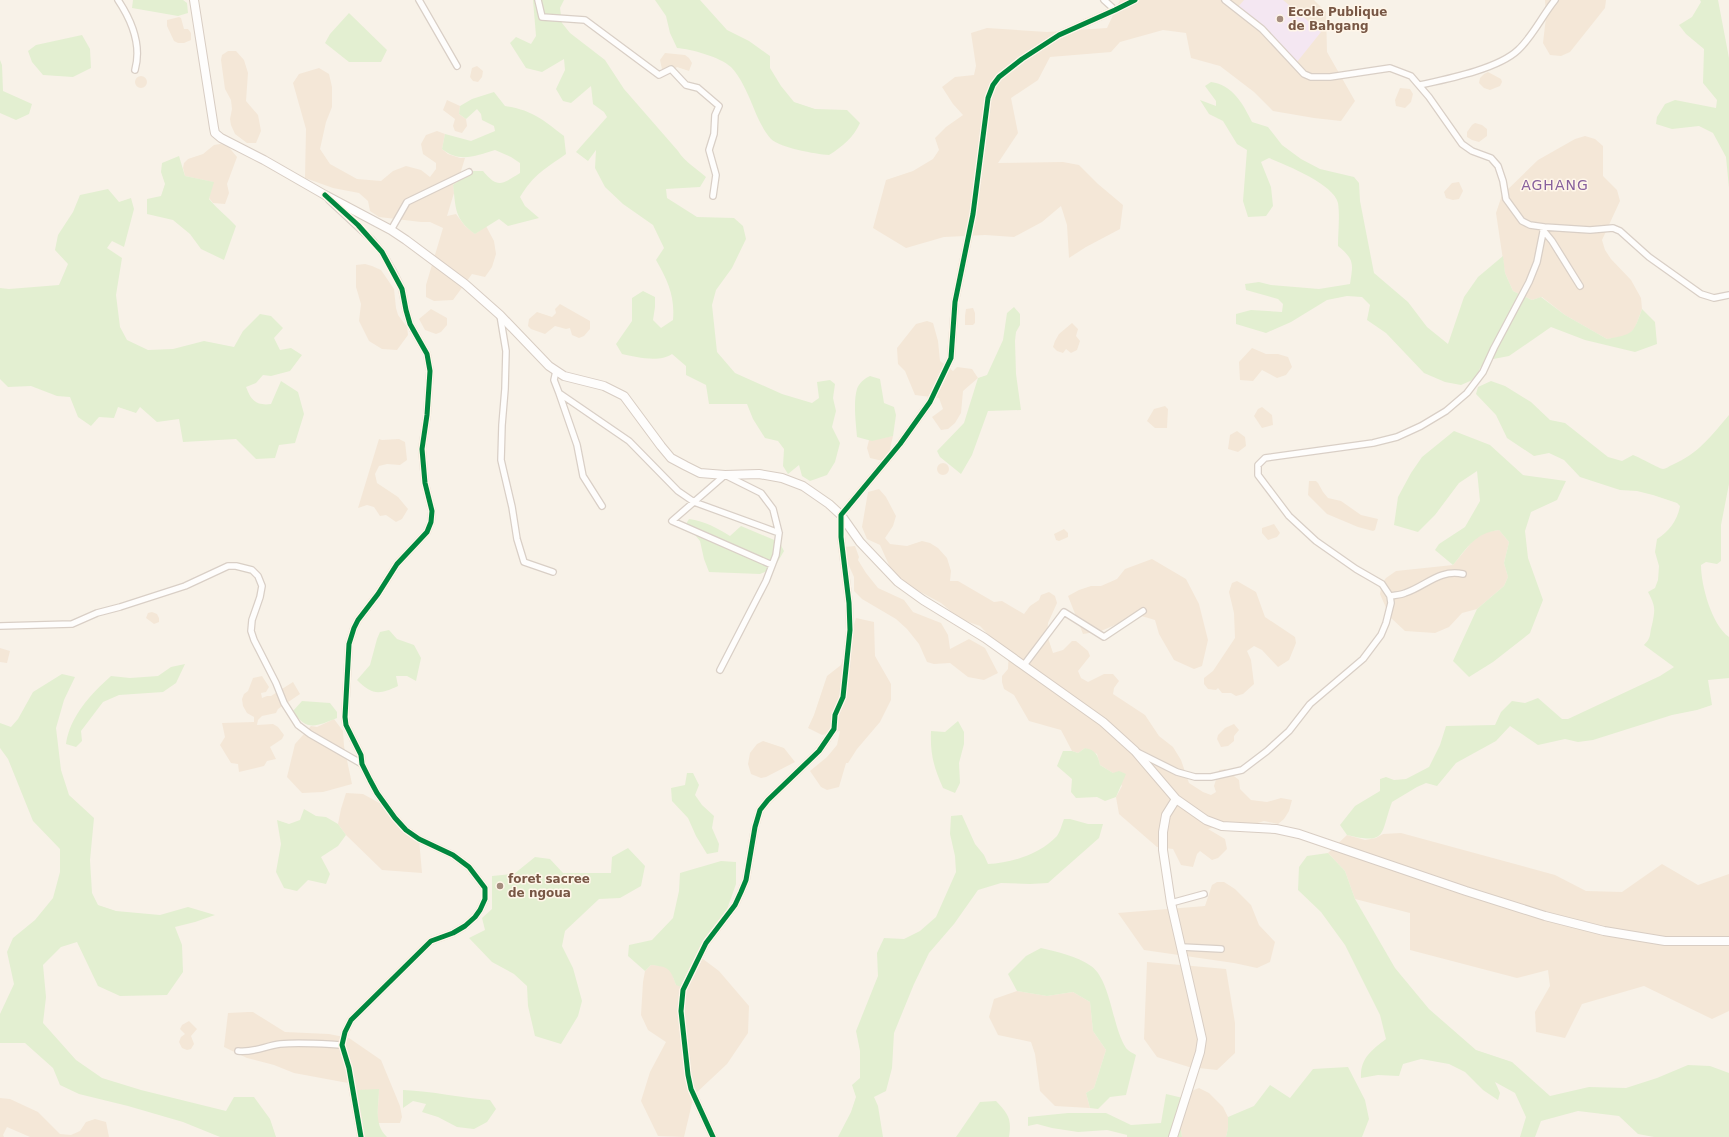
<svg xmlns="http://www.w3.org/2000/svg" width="1729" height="1137" viewBox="0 0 1729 1137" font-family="'DejaVu Sans',sans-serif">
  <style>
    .residential { fill: #f4e7d7 }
    .education { fill: #f4e7f2 }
    .green { fill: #e3efd1 }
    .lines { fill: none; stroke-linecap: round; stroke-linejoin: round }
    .street-casing { stroke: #d9cfc6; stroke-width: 8 }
    .secondary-casing { stroke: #d8cdc3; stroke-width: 10 }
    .street { stroke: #fefdfc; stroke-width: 5.5 }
    .secondary { stroke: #fefdfc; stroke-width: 8 }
    .cycleway-casing { stroke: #fff6e9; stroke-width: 8 }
    .cycleway { stroke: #00873e; stroke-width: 5 }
    .poi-dot { fill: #a58d7e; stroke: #fff6e9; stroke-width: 1.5 }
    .labels { text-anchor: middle; stroke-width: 3; stroke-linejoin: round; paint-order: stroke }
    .poi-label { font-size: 12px; font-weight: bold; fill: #785745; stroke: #fff6e9; text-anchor: start }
    .quarter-label { font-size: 14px; letter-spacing: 1px; fill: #88609d; stroke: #fff6e9 }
  </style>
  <rect width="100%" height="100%" fill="#f8f2e8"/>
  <path class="residential" d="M1120,0H1314L1326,12L1327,52L1355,101L1341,121L1314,118L1273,111L1254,92L1220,66L1191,58L1186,33L1163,30L1120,42L1111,52L1050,57L1038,80L1011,98L1018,133L998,163L1063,162L1079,165L1098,184L1123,205L1120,229L1086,247L1069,258L1067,225L1061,206L1042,222L1014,237L985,235L944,237L906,248L873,228L886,180L913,171L933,159L939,150L935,138L946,127L963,115L953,104L942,87L955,77L974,75L976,66L971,33L987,28L1047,32L1107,28Z
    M1545,0H1606L1605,8L1570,52L1561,56L1550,55L1543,43L1546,17Z
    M179,17L181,18L184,29H188L191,33V40L184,43H178L174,41L167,26V20Z
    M228,51H236L244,60L248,73L246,101L258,115L261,131L256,143H247L235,134L231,125L230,119L232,109L231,100L225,89L221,60L222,55Z
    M665,53L685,55L689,58L692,63L689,71L677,67L671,72L662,69L660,60Z
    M477,66L483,71L482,77L478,82L473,81L470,77L472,68Z
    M319,68L329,74L332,87V107L326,122L320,149L330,164L357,179L381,181L393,171L406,166L421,170L430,177L436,169V163L423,154L421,144L426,135L437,131L445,134L442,149L448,154L460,158H465L458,181L453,185L454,193L447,216L456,214L465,226L475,234L486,226L494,241L496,254L492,267L485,277L472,274L453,300L434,301L426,297V285L443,228L430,222H421L379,217L370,211L368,201L359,193L333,188L305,178L306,129L293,83L299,74Z
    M1488,72L1501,79L1502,82L1500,86L1490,90L1484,88L1479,83L1480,78L1484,74Z
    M135 82a6 6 0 1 1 12 0a6 6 0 1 1-12 0Z
    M1400,88L1410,89L1413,94L1411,102L1405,108L1396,106L1395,100Z
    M447,100L460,106L459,114L466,119L467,126L462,133L455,131L453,126L455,119L443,110Z
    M1475,123L1482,125L1487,129V136L1479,142L1472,140L1467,137V132L1472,125Z
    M1585,136L1595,139L1603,146V176L1617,190L1620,201L1602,240L1605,250L1611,259L1631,280L1641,298L1642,309L1635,328L1627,336L1607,339L1565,315L1542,297L1532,300L1513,291L1505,273L1496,213L1502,195L1538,160L1575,139Z
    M220,144L227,145L237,157L227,184L229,193L225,204L213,203L209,198L213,182L185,176L183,168L184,163L188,159L203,154L214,145Z
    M1459,182L1463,191L1459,199L1453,200L1446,198L1444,192L1452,183Z
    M365,264L372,266L381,270L394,289L396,308L398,315L407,327L408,335L397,350L382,349L369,341L359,321L361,304L356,287V265Z
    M560,304L590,321V329L584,336L579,338L572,335L570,328L566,329L555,326L545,334L531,329L528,326L529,319L537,312L552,317L556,313L555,309Z
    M973,308L975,313V323L973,325H965V316L966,309Z
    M431,309L447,318V325L441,332L436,334L425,330L419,319Z
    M927,321L933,323L938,341L940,361L953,371L957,367L972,369L978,378L963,391L961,413L955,423L948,429L941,430L932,417L943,409L939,398L915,395L905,371L898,364L897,348L916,324Z
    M1072,323L1078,329L1076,336L1080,341L1077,350L1071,353L1066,349L1063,353L1057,351L1053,347L1055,341L1059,334Z
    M1252,348L1266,354H1278L1288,357L1292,367L1286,375L1277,378L1262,370L1253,381L1240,380L1239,362Z
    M1165,406L1168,409L1167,428H1155L1147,421L1154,409Z
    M1262,407L1272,415L1273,425L1262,428L1254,416L1258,409Z
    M1237,431L1245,437L1246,446L1238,452L1228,449L1230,435Z
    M893,436L887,462L870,458L867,448L869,440Z
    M379,439L382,440L399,439L405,442L407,460L400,465L387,464L379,466L375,474L377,483L398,497L408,509L402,519L396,522L386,515L380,516L374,507L367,505L358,508Z
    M937 469a6 6 0 1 1 12 0a6 6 0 1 1-12 0Z
    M1309,481H1316L1318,483L1323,492L1328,498L1341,501L1361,515L1378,519L1375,530L1373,531L1358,527L1327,514L1308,495Z
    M879,489L886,497L896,516L893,526L885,538L890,544L907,546L922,541L930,543L938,548L947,558L951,571L950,581H958L994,602L1002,601L1024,614L1030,606L1039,600L1041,595L1049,592L1055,596L1057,603L1048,623L1047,635L1053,653L1063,650L1072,641H1076L1088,651L1090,656L1078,671L1081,678L1088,682L1104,674H1113L1119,681L1114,688L1113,694L1145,715L1159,736L1173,747L1181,760L1189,783L1203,792L1211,795L1216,792L1214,786L1219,770L1225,769L1239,780L1240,789L1251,800L1267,802L1281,798L1292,800L1289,811L1284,819L1278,824L1264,821L1248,826L1232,822L1208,829L1225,839L1227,849L1218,858L1212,860L1200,851L1197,854L1193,867L1181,865L1173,849L1157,847L1119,814L1116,797L1122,786L1113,773L1100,765L1097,754L1085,748L1078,753L1072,751L1061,730L1029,721L1014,695L1004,689L1002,682V676L1008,669L1009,651L995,642L980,626L960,619L941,603L915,589L893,574L880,545L867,539L862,527L868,492Z
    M1274,524L1280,533L1277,537L1268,540L1262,533V528Z
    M1064,529L1068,533V537L1059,541L1056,540L1054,534Z
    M1499,530L1509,542L1504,563L1508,577L1504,586L1477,609L1462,613L1449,627L1435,633L1405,631L1390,617L1380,594L1382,584L1386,578L1396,571L1453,565L1476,537L1487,532Z
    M855,546L859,557L858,560L866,573L878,588L904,600L913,612L941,623L948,635L950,649L969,639L985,648L998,673L984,680L968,677L950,663L934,664L927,662L919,644L907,629L896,619L862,599L854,591V577L846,559L845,547Z
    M1152,559L1186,579L1199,604L1208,640L1202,666L1194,669L1174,660L1159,634L1155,620L1138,615L1101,631L1083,634L1068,596L1079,590L1091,586H1101L1117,579L1125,569Z
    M1237,581L1256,592L1265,617L1295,637L1296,643L1289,660L1278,667L1262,650L1254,646L1247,651L1251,660L1254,684L1243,694L1236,696L1231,693H1222L1218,688L1216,690L1208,689L1204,684V678L1213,671L1235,638L1234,613L1229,592L1232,583Z
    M152,612L157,614L159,618V622L154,624L146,618L148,613Z
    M856,618L874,622L875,656L891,684V700L880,722L857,749L848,763H846L839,787L827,790L821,787L810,771L827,757L837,745L840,731L822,735L808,728L814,715L827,676L841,665Z
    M0,648L10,651L7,663L0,662Z
    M262,676L269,687L266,692L261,693L262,698L267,696H271L293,682L300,694L278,709L276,713L262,716L258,720L257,725L273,724L278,727L284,735L282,739L270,747L276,759L267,761L264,766L239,772L238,764L231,763L220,745L225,737L222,723L254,722V717L247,713L243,706L242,699L244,694L248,691L253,678Z
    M334,719L343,731L344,746L352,784L323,792L302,793L287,777L295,744L311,726L317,727Z
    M1234,724L1239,730L1234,736V741L1228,746L1221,747L1217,739L1218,735L1225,728Z
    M763,741L784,748L795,762L766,777L761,778L751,774L748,764L750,753L757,744Z
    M346,793L363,794L385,806L419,839L422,873L382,870L346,835L338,824L341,809Z
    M1401,833L1555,875L1586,891L1622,892L1662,864L1698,885L1729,874V1011L1712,1019L1644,986L1582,1004L1565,1038L1536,1032L1535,1012L1550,986L1548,970L1517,978L1410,950V913L1355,899L1345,871L1328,853L1347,835L1365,840L1376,838L1383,834Z
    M1217,882H1224L1235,889L1251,905L1259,925L1275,942L1270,962L1257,968L1234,963L1144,950L1118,913L1205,906L1212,885Z
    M699,956L719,971L749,1006L748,1033L727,1064L694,1095L684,1137L658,1136L641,1101L650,1072L666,1042L648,1030L641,1015L643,982L645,971L651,965L666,966L671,971L676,985Z
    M1147,962L1226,969L1235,1023V1053L1217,1070L1189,1067L1157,1057L1144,1039Z
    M1017,991L1047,996L1073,992L1090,1002L1093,1031L1106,1050L1094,1088L1086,1093L1090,1108L1055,1106L1040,1091L1035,1054L1031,1042L998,1035L989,1017L994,999Z
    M248,1012H253L285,1032L329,1034L349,1038L381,1060L400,1106L402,1117L400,1123H377L379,1090H356L348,1083L294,1073L274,1065L247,1058L224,1047L228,1013Z
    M189,1021L197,1029L191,1036L194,1044L191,1049L187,1050L182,1048L179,1042L181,1037L185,1034L180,1029L182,1025Z
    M1199,1088L1209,1093L1223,1107L1228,1117V1128L1226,1137H1182L1179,1117L1189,1092Z
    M0,1098L10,1099L38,1112L60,1134L71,1135L80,1131L86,1122L95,1119L106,1122L109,1137H30L7,1127L3,1135L4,1137H0Z"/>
  <path class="education" d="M1244,0H1283L1321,32L1297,62L1238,7Z"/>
  <path class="green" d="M133,0H183L187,3L188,13L178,16L132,8Z
    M533,0H564L560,8L562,23L570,33L605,60L624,89L678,151C685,162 696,168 706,177L700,187L666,189L667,198L697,217L734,218L743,226L746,239L732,268L716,290L712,305L717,352L735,373L782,394L812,403L819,398L817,382L830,380L835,384L833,398L836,411L832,427L840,443L835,462L827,475L810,481L802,476L799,465L788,474L783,466L784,449L778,441L765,438L753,419L747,404H709L706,385L686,375V366L672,354C659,363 636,357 622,354L616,344L632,321V298L643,291L655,297V307L653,320L661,328L673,320C675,296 668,281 656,260L664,248L653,225L623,204L605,187L595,168L596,150L588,161L576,152L607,117L604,112L593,104L591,86L571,103L563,101L556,89L565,70L564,59L542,72L526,68L510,43L516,37L531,44L536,36Z
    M655,0H700L727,30L749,41L770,56V68L781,86L794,102L815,109L847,110L860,123C854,137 842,147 829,155C815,154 781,148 771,139C762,129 757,116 752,104C747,92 740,76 731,67C720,57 691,49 677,48L670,33L666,16Z
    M1700,0H1718L1729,58V188L1726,157L1713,133L1699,126L1672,129L1656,124L1657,117L1665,104L1675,100L1716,108L1717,100L1703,83L1704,49L1686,34L1679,25L1692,17L1701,2Z
    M349,13L387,50L381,62H349L325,43L330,34Z
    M82,35L90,49L91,68L73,77L43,75L32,62L28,51L36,45Z
    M0,60L2,65L3,91L32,104L29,114L16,120L0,113Z
    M1211,82C1233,85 1243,104 1252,122L1268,127L1282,145L1301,159L1320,169L1354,177L1359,183L1360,201L1374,273L1408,302L1427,327L1448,344L1464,297L1478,277L1503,256L1505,273L1513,291L1532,300L1541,297L1565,315L1607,339C1634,334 1633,334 1642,309L1655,322L1657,344L1635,352L1585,340L1551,327L1509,356L1488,360L1480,368L1477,378L1461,385L1445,382L1424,373L1386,333L1367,320L1370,305L1362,297L1347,296L1327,300L1291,322L1266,333L1236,324V314L1251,310L1282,312L1283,304L1278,299L1246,290L1245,284L1259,282L1271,285L1319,289L1350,284C1353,264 1355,260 1338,246C1338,232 1340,216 1338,203C1334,184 1286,165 1269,158L1261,162L1271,187L1273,206L1266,216L1248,217L1243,201L1247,150L1237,144L1223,121L1209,114L1200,100L1216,106V101L1205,86Z
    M494,92L505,106C532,110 542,119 564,136L566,154C545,169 534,174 520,197L525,206L539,218L508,226L499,219L475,234C454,219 456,208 453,185L472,171H483C498,189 502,184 520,173V163L511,157L495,150C476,156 459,163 442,149L445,134L471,141L495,131L494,126L482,120L481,114L477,109L466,119L459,114L460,106L472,99Z
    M179,156L185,176L214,182L209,199C217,209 227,216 236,226L224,260L201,249L190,234L173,220L147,214V199L161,196L165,184L161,172L162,163Z
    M108,189L119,202L131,198L134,209L124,247L112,241L107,248L122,258L116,295L120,327L127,340L148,350L173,349L204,341L234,347L243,331L260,314L271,316L283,328L274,338L280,350L291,348L302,355L290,371L271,376L263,375L256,383L246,387C251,400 256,406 271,404L281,381L298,392L304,414L295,443L279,445L275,458L256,459L236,439L183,442L179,419L157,422L140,407L136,413L118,407L114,418L99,417L91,426L78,417L70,397L57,396L31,386L8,387L0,379V288L9,289L59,285L68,264L55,250L58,235L73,212L80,195Z
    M1014,307L1020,314V325L1016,332L1015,341L1016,374L1021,410L988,411L972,455L961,474L940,457L937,451L964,423L978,378L987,375L1003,340L1007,313Z
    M870,376L880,379L884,403L894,407L896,415L893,436L872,441L857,437C856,424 853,402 857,389C859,383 865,378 870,376Z
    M1491,381L1505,386L1531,402L1550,420L1565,423L1608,457L1622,461L1633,455C1639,457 1660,469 1663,469C1666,469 1669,466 1672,465C1698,454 1711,436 1729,415V484L1721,525V561L1717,564L1706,562L1701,565C1701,586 1712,625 1729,637V678L1708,680L1712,705L1697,710L1672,715L1593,740L1578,742L1565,739L1538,745L1510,726L1496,741L1456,763L1437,786L1426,783L1417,787L1392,802C1380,834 1388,845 1347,835L1340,825L1355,806L1380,791V779L1386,777L1394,780L1406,779L1429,767L1440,745L1446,726L1495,725L1501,712L1512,701L1525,703L1538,698L1562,719H1568L1660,676L1674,667L1644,645C1652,637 1649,635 1652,625C1655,610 1656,607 1648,592L1655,588L1658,580L1659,566L1655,552L1657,539C1669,532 1678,519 1680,506L1677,503L1653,495L1637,491L1620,490L1580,477L1564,460L1549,453L1534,456L1507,438L1496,415L1476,394L1478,387Z
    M1454,431L1490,445L1523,475L1566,481L1557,500L1531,512L1525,531L1528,558L1543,600L1530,633L1493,662L1469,677L1453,661L1477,609L1504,586L1508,577L1504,563L1509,542L1499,530C1475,533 1468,547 1453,565L1435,550L1439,544L1465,527L1480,501L1477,471L1459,483L1435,515L1418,532L1394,525L1398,497L1411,473L1422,457Z
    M689,519C705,521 717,528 730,536L741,526L779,542L784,551L774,568L760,574L709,572L704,559L700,541L686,524Z
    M389,630L397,639L414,645L421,658L416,681L407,676H396L398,686C379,695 372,695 357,680L370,665L377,639L380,632Z
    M185,664L176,683L163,692L119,695L103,702L81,731L82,741L76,747L66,744C70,716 91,694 111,676L130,678L158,676L171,667Z
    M62,674L75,677L64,700L56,728L61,770L69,795L94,818L90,860L92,893L98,905L116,911L160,915L188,907L215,915L195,922L175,927L182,945L183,972L167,995L120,996L98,986L77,942L61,947L43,965L46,997L43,1023L76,1060L102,1078L141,1090L226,1111L234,1097H254L270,1119L276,1137H220L183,1122L128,1106L79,1094L60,1085L53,1068L25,1043H0V1014L14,984L7,952L13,938L35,920L53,898L60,872V849L33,821L8,759L0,748V723L11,727L18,719L33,692Z
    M302,701L330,703L337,712V718C317,726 306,732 293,711Z
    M958,721L964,732V744L959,763L960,783L955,793L943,788C934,768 930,754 931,731L945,732Z
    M1085,748C1096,750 1098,756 1100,765L1113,773L1119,771L1126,774L1116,797L1105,801L1097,797L1076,798L1071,792L1072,779L1057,766L1063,751H1072L1078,753Z
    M687,773H693L699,785L695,795L702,805L714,816L712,828L719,844L718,852L707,854L696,836L688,818L672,801L671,788L685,785Z
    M304,809L316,816L326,817L338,824L346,835L338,846L321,857L330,874L326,884L308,880L297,891L284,888L276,872L281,844L277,820L289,824L300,820Z
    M962,815L975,844L984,855L988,864C1012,863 1040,854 1057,836C1060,832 1062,824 1064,819H1070L1088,824H1103L1099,838L1048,883L1030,884L1001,883L978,890L954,924L929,953L914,984L894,1033L892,1068L886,1091L874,1097L878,1106L883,1137H838L851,1112L856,1097L852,1085L860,1078V1051L856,1031L878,976L877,953L884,938L904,939L920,931L936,917L956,872L955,856L950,834L951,816Z
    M628,848L645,866L641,886L620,898L599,899L565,931L562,946L573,968L582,1001L578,1016L561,1044L535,1036L528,1006L527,986L514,974L492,962L469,938L485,930L482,918L492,909V876L514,874L535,857L550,859L563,873H611L612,857Z
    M1328,853L1345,871L1355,899L1395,968L1429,1009L1476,1050L1512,1062L1550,1096L1589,1087L1626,1088L1657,1078L1688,1065L1710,1066L1729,1073V1137H1654L1638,1134L1619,1116L1578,1111L1541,1121L1535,1137H1520L1526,1117L1515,1093L1495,1082L1500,1093L1498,1100L1483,1090L1465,1072L1449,1064L1421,1059L1403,1064L1399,1076L1378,1075L1361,1078C1360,1058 1372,1050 1386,1039L1380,1015L1345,945L1321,912L1298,890L1299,867L1307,856Z
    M721,861L736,862V884L725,915L706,937L696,963L684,988L676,985C670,968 669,967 651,965L645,971L628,956L629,945L652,940L673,918L679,891L680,873Z
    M1041,948C1057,952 1077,956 1091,966C1111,980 1112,1027 1126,1048C1128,1051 1133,1053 1136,1055L1126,1095L1110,1097L1098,1109L1090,1108L1086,1093L1094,1088L1106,1050L1093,1031L1090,1002L1073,992L1047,996L1017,991L1008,974L1026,956Z
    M1348,1067L1365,1100L1369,1119L1362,1137H1226L1228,1128V1117L1254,1106L1270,1085L1290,1098L1313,1069Z
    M379,1089C379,1106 373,1124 387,1137H363L359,1121L356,1090Z
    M403,1090C432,1091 461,1098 490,1100L496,1109L487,1122L474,1129L457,1127L438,1117L422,1112L426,1104L413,1101L403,1108Z
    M1166,1094L1183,1098L1179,1117L1182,1137H1127V1135L1107,1130L1078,1132L1052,1128L1037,1124L1028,1126V1117L1068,1113H1106L1131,1125L1161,1123Z
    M996,1101C1008,1114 1012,1118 1009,1137H956L980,1102Z"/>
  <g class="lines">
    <defs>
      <path id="street" d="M118,0C132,21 142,45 135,70
        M419,0L457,66
        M538,0L542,17L585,20L659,75L671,69L686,85L698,88L719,106L715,115L714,134L709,150L716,175L713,196
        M1104,0L1115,10
        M1225,0L1262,29L1304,74L1311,77H1330L1390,68L1411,76L1429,97L1462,144L1472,151L1491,158L1498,166L1503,181L1506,199L1522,221L1530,225L1544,227L1590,230L1613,228L1620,231L1649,257L1701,294L1714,298L1729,295
        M1420,85C1447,79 1498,69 1518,50C1533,36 1542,16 1555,0
        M329,200L372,240L382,252L394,273L402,289L406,310L410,324L427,354L430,371L427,415L422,449L425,483L432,511L431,522L427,532L397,564L378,594L358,620L354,628L349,644L345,717L346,725L361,755L362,764L370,780L377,793L395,818L406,830L419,839L453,855L469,867L485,888V899L480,910L475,917L465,926L453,933L431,941L351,1020L345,1032L342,1045L349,1068L361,1137
        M391,230L407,202L469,172
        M1543,230L1552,241L1580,286
        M500,315L506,351L505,389L502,425L501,460L512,507L517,539L524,562L553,572
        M556,371L554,380L559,393L629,441L678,491L694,502L779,533
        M559,393L577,445L583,476L602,506
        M1390,596C1395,595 1401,595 1405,593C1426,586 1439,569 1463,574
        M0,626L72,624L97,613L120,607L185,586L228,566H236L252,570L258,576L262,586L260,597L252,620L251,631L254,640L276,683L284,703L298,725L310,734L362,764
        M1024,665L1064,612L1104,637L1143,611
        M720,670L766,581L776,555L779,533L773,509L761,493L725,475L672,521L772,565
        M1139,753L1177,772L1195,777H1211L1242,770L1267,751L1289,731L1310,704L1363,659L1381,635L1386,623L1391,603L1390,596L1382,584L1356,569L1316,541L1289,516L1258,475V465L1265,458L1373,443L1397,437L1421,426L1446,411L1467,393L1483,372L1494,348L1529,282L1537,262L1544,227
        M1171,903L1204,894
        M1182,947L1221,949
        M238,1051C253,1053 265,1046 280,1044C301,1042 322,1044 342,1045
        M713,1137L691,1089L688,1075L681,1011L683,990L706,943L735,905L741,892L746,880L755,827L760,810L768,800L819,751L834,729L835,715L843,697L850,630L849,603L841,537V515L900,444L930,402L951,358L955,302L973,214L988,98L993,85L999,77L1022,59L1059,35L1115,10L1135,0"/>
      <path id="secondary" d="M194,0L214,128L215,133L221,138L264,160L325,195L391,230L406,240L465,284L500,315L549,366L564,376L604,386L624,396L661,446L671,458L686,466L700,473L725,475L759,474L782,478L803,486L829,504L841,515L860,542L898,582L923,600L985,638L1103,722L1135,751L1176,799L1206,820L1222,826L1276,829L1299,834L1466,891L1545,916L1604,931L1665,941H1729
        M1173,1137L1200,1052L1202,1039L1171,903L1163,850V832L1166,815L1176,799"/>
    </defs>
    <use href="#street" class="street-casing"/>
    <use href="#secondary" class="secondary-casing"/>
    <use href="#street" class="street"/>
    <use href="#secondary" class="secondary"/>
    <defs>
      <path id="cycleway" d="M325,195L358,225L382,252L402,289L406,310L410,324L427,354L430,371L427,415L422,449L425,483L432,511L431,522L427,532L397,564L378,594L358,620L354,628L349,644L345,717L346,725L361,755L362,764L370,780L377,793L395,818L406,830L419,839L453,855L469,867L485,888V899L480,910L475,917L465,926L453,933L431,941L351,1020L345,1032L342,1045L349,1068L361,1137
        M713,1137L691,1089L688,1075L681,1011L683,990L706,943L735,905L741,892L746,880L755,827L760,810L768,800L819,751L834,729L835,715L843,697L850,630L849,603L841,537V515L900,444L930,402L951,358L955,302L973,214L988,98L993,85L999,77L1022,59L1059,35L1115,10L1135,0"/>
    </defs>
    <use href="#cycleway" class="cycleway-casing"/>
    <use href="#cycleway" class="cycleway"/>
  </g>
  <g class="poi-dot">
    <circle cx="1280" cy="19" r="4"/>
    <circle cx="500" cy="886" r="4"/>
  </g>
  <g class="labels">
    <g class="poi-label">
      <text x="1288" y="16">Ecole Publique<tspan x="1288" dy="14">de Bahgang</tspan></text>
      <text x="508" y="883">foret sacree<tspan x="508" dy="14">de ngoua</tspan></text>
    </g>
    <g class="quarter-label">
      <text x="1555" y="190">AGHANG</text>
    </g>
  </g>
</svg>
